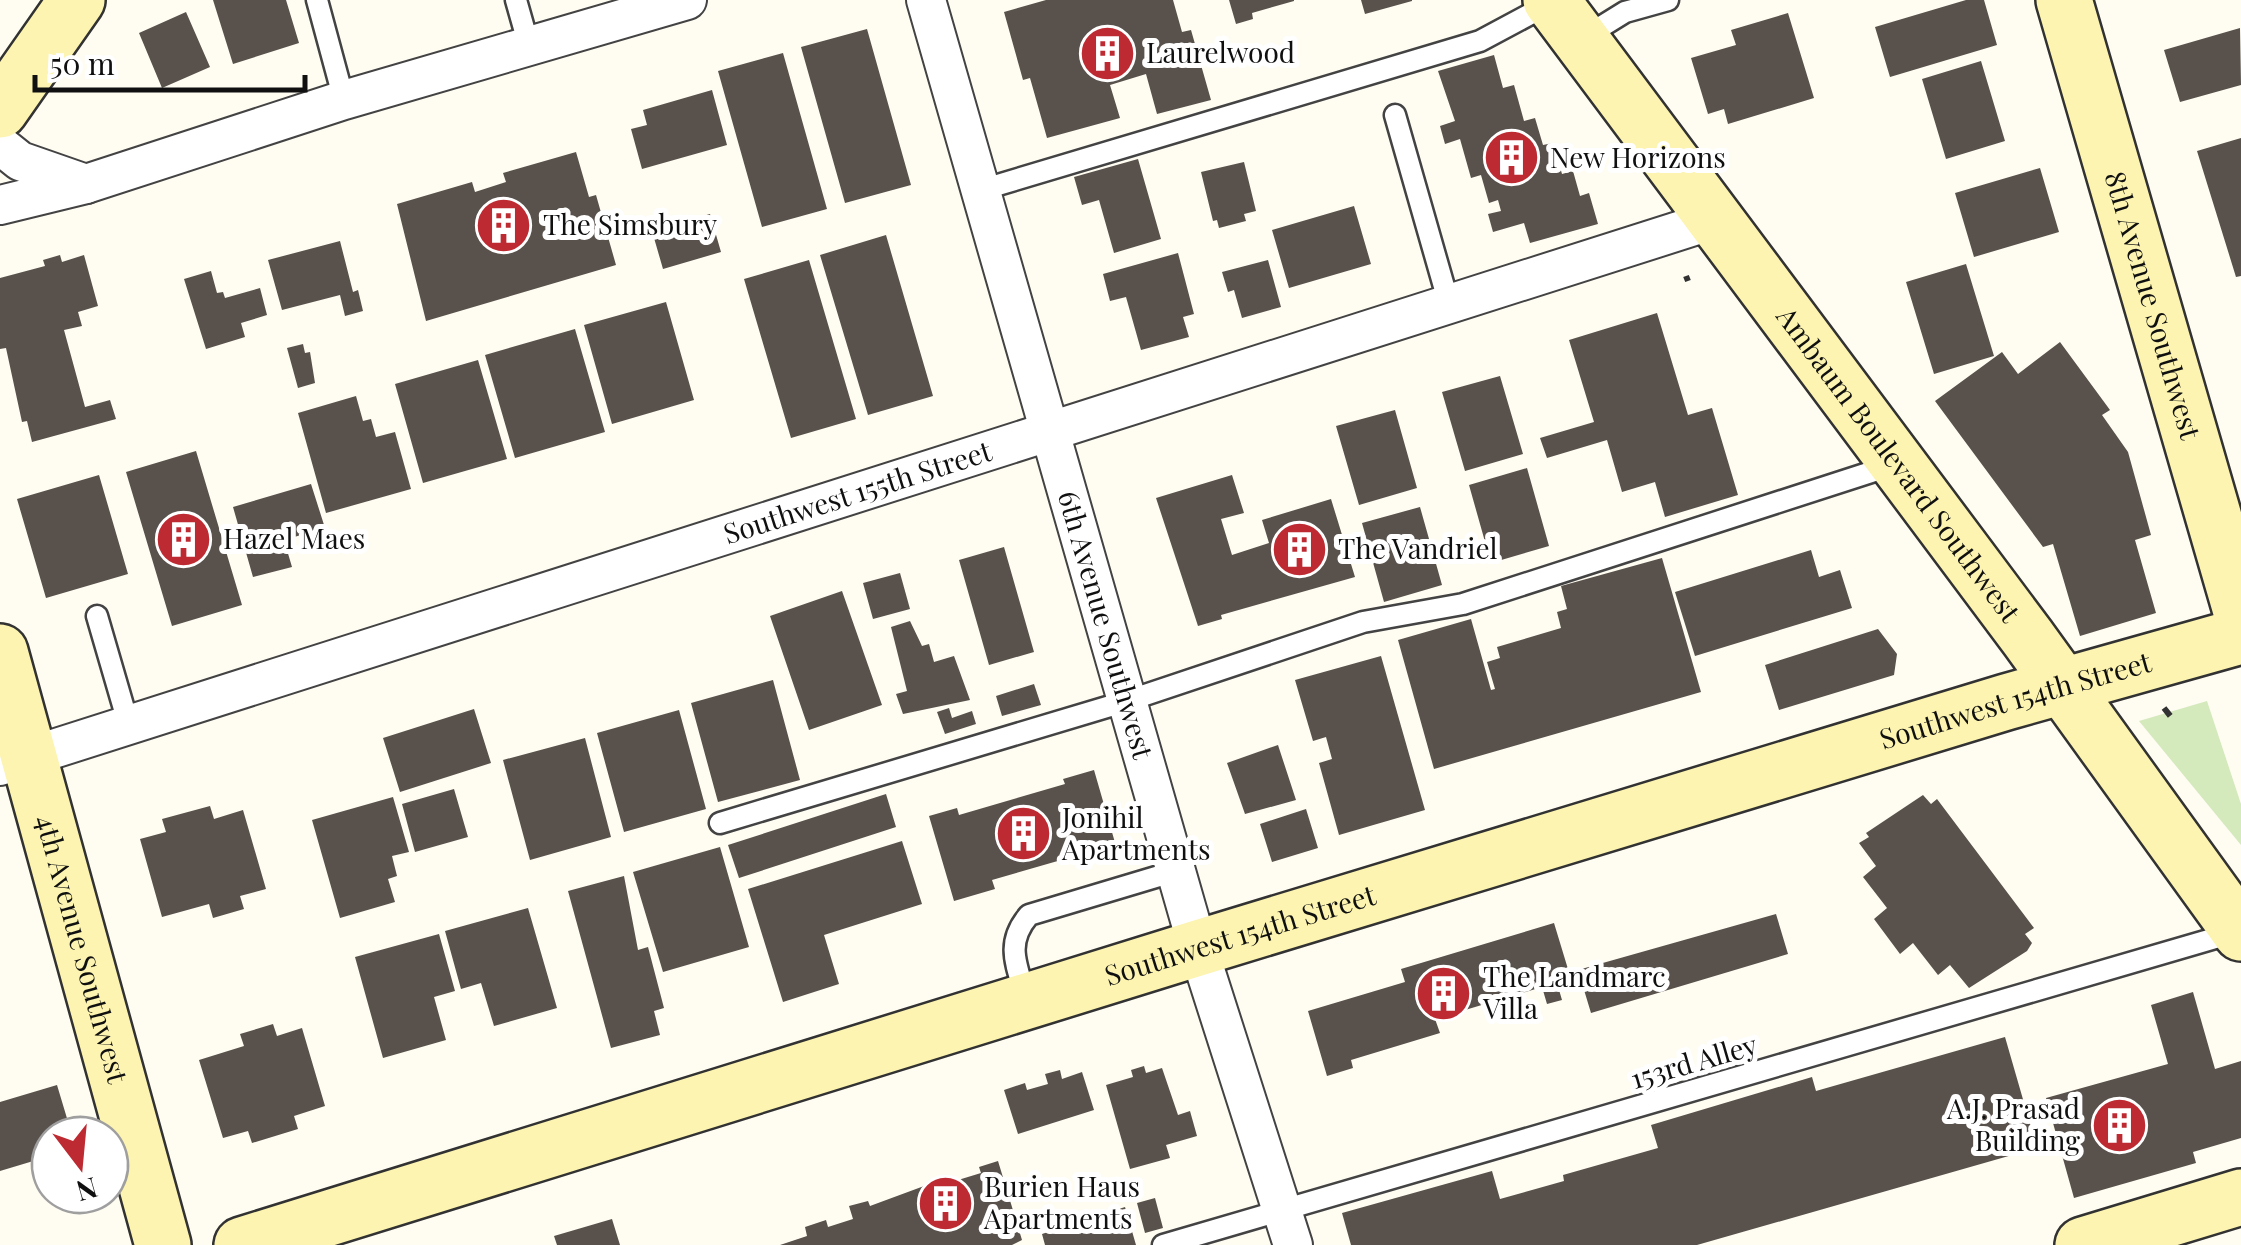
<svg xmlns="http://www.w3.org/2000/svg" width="2241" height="1245" viewBox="0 0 2241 1245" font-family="'Playfair Display',serif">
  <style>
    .green { fill: #d4e9bc }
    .building { fill: #58514c }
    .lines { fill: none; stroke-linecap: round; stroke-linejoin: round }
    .lane-casing { stroke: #434343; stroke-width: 25 }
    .street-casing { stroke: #434343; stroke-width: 42 }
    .secondary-casing { stroke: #323232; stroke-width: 60 }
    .path { stroke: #323232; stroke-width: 6; stroke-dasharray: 10 5; stroke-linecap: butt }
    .lane { stroke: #fff; stroke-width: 20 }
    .street { stroke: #fff; stroke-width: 38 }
    .secondary { stroke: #fcf4b0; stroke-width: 55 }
    .labels { text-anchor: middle; stroke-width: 10; stroke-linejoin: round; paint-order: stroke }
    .poi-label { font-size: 28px; fill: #101010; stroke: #fff; text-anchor: start }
    .street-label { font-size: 28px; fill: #101010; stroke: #fff }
  </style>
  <rect width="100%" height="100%" fill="#fffcf2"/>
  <path class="green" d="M2207,701L2241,804V845L2139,721Z"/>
  <path class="building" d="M213,0H286L299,43L233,64Z
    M1046,0H1173L1182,32L1191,30L1211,100L1157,114L1146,74L1110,85L1120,118L1047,138L1030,78L1023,80L1004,12Z
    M1229,0H1294V1L1252,13L1253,19L1236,24Z
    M1361,0H1412V1L1365,14Z
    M1966,0H1984L1997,45L1890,77L1875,27Z
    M186,12L210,67L162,88L139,33Z
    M1788,13L1814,98L1728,124L1724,109L1708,114L1691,58L1736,45L1731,30Z
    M2240,28L2241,85L2180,102L2164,50Z
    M867,29L911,185L845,203L801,47Z
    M783,53L827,209L762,227L718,71Z
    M1494,55L1503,88L1514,85L1524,121L1535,118L1543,145L1553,143L1562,174L1573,171L1580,196L1589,193L1598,224L1530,243L1524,223L1493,232L1488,214L1501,211L1498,200L1489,203L1481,175L1471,178L1460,139L1445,144L1440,126L1455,121L1438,71Z
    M1981,61L2005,141L1946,159L1922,79Z
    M712,90L727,145L642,169L631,129L647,125L643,110Z
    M2241,138V276L2236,277L2197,151Z
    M576,152L589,197L596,195L616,265L426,321L397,204L472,182L475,192L506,182L503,173Z
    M1138,159L1161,239L1114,253L1099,200L1082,205L1074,177Z
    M1244,162L1256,211L1244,214L1246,221L1219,228L1217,220L1213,221L1201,172Z
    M2040,168L2059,232L1974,257L1955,193Z
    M1354,206L1371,264L1289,288L1272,230Z
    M710,214L721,252L663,269L652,231Z
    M886,235L933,396L868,415L820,255Z
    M340,241L353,292L358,290L363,311L345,316L340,295L282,310L268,260Z
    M1178,253L1194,314L1183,317L1189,337L1141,350L1126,297L1110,301L1103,274Z
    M60,255L62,262L84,255L98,306L78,312L82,326L64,330L85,407L110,400L116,419L32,442L27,421L22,422L6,348L0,349V278L45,266L43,260Z
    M809,260L856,419L791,438L744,279Z
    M1268,260L1281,307L1242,318L1234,290L1228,292L1222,272Z
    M1966,264L1994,356L1934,374L1906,282Z
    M211,271L217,293L223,292L225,298L260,288L267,315L241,323L245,337L206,349L184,279Z
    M666,302L694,400L612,424L584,325Z
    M1657,313L1688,415L1712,408L1738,495L1665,517L1655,482L1622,492L1607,440L1547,458L1540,438L1594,422L1569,340Z
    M575,329L605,432L515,458L485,355Z
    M2060,342L2110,410L2102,415L2128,452L2151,535L2135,540L2156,613L2080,636L2053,544L2043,547L1935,401L2002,352L2018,374Z
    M303,344L305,353L310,352L315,383L298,388L287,348Z
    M478,360L507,459L423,483L395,384Z
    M1500,376L1523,454L1465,471L1442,392Z
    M356,396L363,421L371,419L376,437L395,432L411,489L326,513L298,413Z
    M1395,410L1417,488L1359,505L1336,426Z
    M196,451L242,605L172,626L126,472Z
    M1527,468L1549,546L1491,563L1469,485Z
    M99,475L128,574L46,598L17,499Z
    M1232,475L1244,513L1221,519L1232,555L1269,543L1262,520L1331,499L1355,577L1221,615L1222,619L1198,626L1156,498Z
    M311,484L325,528L284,540L292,567L253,577L233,507Z
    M1420,507L1442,585L1384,602L1362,523Z
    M1004,547L1034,652L989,665L959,560Z
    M1811,550L1819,577L1840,570L1852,608L1695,656L1675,592Z
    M1662,558L1701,692L1434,769L1398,640L1471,619L1491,690L1495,689L1487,662L1500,658L1497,647L1561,628L1557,612L1567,609L1561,586Z
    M900,573L910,609L873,619L863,583Z
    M842,591L882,705L809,730L770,616Z
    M910,621L922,646L929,644L934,662L954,656L970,700L903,714L896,694L907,691L891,627Z
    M1878,629L1897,654L1894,675L1779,710L1765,665Z
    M1381,656L1425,810L1339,835L1319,763L1332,759L1326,737L1313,741L1295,680Z
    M773,680L800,780L718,802L691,703Z
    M1034,684L1041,705L1002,716L996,696Z
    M949,708L952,718L972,711L976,724L945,734L937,712Z
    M474,709L491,763L400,792L383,738Z
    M679,710L706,809L624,832L597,733Z
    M585,738L611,837L530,860L503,760Z
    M1278,745L1296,800L1245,814L1227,763Z
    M1094,770L1118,853L1078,864L1075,856L992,880L995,889L954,901L929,816L957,808L959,815L1065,784L1063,779Z
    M454,789L468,837L415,852L402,804Z
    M886,794L896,827L739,878L728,845Z
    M1923,795L1931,804L1937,799L2034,928L2025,934L2032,943L2027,951L1969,988L1950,965L1938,975L1913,943L1900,954L1874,919L1887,908L1863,877L1876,866L1859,843L1869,837L1866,833Z
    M393,797L409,852L392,856L397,876L388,879L395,902L340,918L312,820Z
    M210,806L214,819L243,810L266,889L240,896L244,909L213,918L209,904L162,917L140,839L166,832L162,819Z
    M1306,809L1318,848L1272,862L1260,824Z
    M902,841L922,904L824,935L839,984L783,1002L748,889Z
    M720,847L749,947L663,972L633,872Z
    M624,876L638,950L648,947L664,1008L654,1011L660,1035L611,1048L568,891Z
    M528,908L557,1008L494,1026L481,983L461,989L445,931Z
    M1776,914L1788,954L1591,1013L1578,970Z
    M1554,923L1571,979L1557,983L1562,1000L1547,1004L1542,987L1435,1019L1440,1033L1351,1060L1353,1068L1327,1076L1308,1011L1405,982L1401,969Z
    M439,934L455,991L434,997L446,1040L383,1058L355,957Z
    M2193,992L2215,1069L2241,1061V1138L2193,1152L2196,1163L2074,1198L2046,1098L2168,1064L2151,1005Z
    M273,1024L277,1036L302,1028L325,1106L294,1116L298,1129L252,1143L248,1131L223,1138L199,1060L244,1046L240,1034Z
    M2005,1037L2037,1148L1697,1245H1351L1342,1213L1492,1171L1500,1199L1564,1181L1563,1175L1658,1148L1651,1125L1812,1077L1816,1091Z
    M1144,1066L1146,1073L1162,1068L1178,1115L1190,1111L1197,1136L1166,1145L1170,1158L1130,1169L1106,1085L1133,1077L1131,1070Z
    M1060,1070L1062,1079L1082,1072L1094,1110L1018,1134L1004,1090L1025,1083L1027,1090L1048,1084L1045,1074Z
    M57,1085L72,1135H50V1156L0,1171V1102Z
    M998,1161L1022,1240L1012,1245H780L807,1236L805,1227L826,1220L828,1227L853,1219L849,1206L868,1201L870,1206L943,1179L945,1184L981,1173L979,1167Z
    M1155,1198L1163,1228L1145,1233L1137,1203Z
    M1125,1207L1136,1245H1045L1042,1234Z
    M612,1219L620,1245H557L554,1236Z"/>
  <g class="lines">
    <defs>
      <path id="lane" d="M317,0L344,100
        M516,0L529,46
        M1583,38L1625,12L1668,0
        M1395,115L1449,304
        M981,190L1480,41L1551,3
        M97,616L129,726
        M720,823L1127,701L1363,622L1463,604L1896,464
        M1026,997C1016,964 1005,943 1029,915L1176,871
        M1163,1245L2236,932"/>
      <g id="street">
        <path id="s1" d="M926,0L1198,948L1293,1245"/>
        <path d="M0,145L20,161L86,184"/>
        <path d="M0,205L86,184L344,100L687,0"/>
        <path id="s2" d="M0,766L1716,219"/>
      </g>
      <g id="secondary">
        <path id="s3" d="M1551,0L2028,638L2241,933"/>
        <path id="s4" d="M2064,0L2241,611"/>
        <path d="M0,110L77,0"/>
        <path id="s5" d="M0,652L163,1245"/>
        <path id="s6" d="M242,1245L1198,948L2006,702L2241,636"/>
        <path d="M2083,1245L2241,1197"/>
      </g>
    </defs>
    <use href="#lane" class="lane-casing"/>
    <use href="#street" class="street-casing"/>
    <use href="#secondary" class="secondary-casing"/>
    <path class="path" d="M1686,276L1688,281
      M2164,708L2172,718"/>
    <use href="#lane" class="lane"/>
    <use href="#street" class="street"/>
    <use href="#secondary" class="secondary"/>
  </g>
  <defs>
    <symbol id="building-disc" viewBox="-11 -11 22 22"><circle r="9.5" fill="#bd2a32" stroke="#fff"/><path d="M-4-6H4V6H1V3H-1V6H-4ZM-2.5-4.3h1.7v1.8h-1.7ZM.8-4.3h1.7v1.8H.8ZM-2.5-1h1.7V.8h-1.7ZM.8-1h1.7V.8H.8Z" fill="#fff"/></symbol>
  </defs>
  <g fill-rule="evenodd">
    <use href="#building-disc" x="1076" y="22" width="63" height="63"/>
    <use href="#building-disc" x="1480" y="126" width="63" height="63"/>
    <use href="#building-disc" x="472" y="194" width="63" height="63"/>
    <use href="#building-disc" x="152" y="508" width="63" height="63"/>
    <use href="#building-disc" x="1268" y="518" width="63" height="63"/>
    <use href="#building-disc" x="992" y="802" width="63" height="63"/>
    <use href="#building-disc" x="1412" y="962" width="63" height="63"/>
    <use href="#building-disc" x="2088" y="1094" width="63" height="63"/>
    <use href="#building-disc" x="914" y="1172" width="63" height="63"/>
  </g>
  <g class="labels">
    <g class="poi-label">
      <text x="1146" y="63">Laurelwood</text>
      <text x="1550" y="168">New Horizons</text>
      <text x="543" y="235">The Simsbury</text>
      <text x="223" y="549">Hazel Maes</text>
      <text x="1338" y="559">The Vandriel</text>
      <text x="1062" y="828">Jonihil<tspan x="1062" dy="32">Apartments</tspan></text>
      <text x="1483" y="987">The Landmarc<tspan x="1483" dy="32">Villa</tspan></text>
      <text x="2080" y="1119" text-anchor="end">A.J. Prasad<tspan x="2080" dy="32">Building</tspan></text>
      <text x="984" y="1197">Burien Haus<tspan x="984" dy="32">Apartments</tspan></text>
    </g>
    <g class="street-label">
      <text dy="10" stroke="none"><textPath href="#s4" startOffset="318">8th Avenue Southwest</textPath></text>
      <text dy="10" stroke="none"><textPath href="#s3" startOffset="580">Ambaum Boulevard Southwest</textPath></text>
      <text dy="10" stroke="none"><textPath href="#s2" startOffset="900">Southwest 155th Street</textPath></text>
      <text dy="10" stroke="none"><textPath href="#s1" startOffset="650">6th Avenue Southwest</textPath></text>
      <text dy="10" stroke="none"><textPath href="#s6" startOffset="1855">Southwest 154th Street</textPath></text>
      <text dy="10" stroke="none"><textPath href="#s6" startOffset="1045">Southwest 154th Street</textPath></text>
      <text dy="10" stroke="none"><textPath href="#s5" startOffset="308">4th Avenue Southwest</textPath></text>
      <text transform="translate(1694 1062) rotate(-16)" y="10">153rd Alley</text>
    </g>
  </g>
  <g transform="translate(80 1165) rotate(164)"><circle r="48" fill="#ffffff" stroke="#9f9f9f" stroke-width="2.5"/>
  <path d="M0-8L18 38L0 25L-18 38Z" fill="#bd2a32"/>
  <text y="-15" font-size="28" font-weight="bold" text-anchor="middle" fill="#101010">N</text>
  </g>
  <path d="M35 75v15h270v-15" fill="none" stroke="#101010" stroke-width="5"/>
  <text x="50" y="75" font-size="30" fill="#101010" stroke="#ffffff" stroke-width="8" paint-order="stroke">50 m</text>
</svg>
